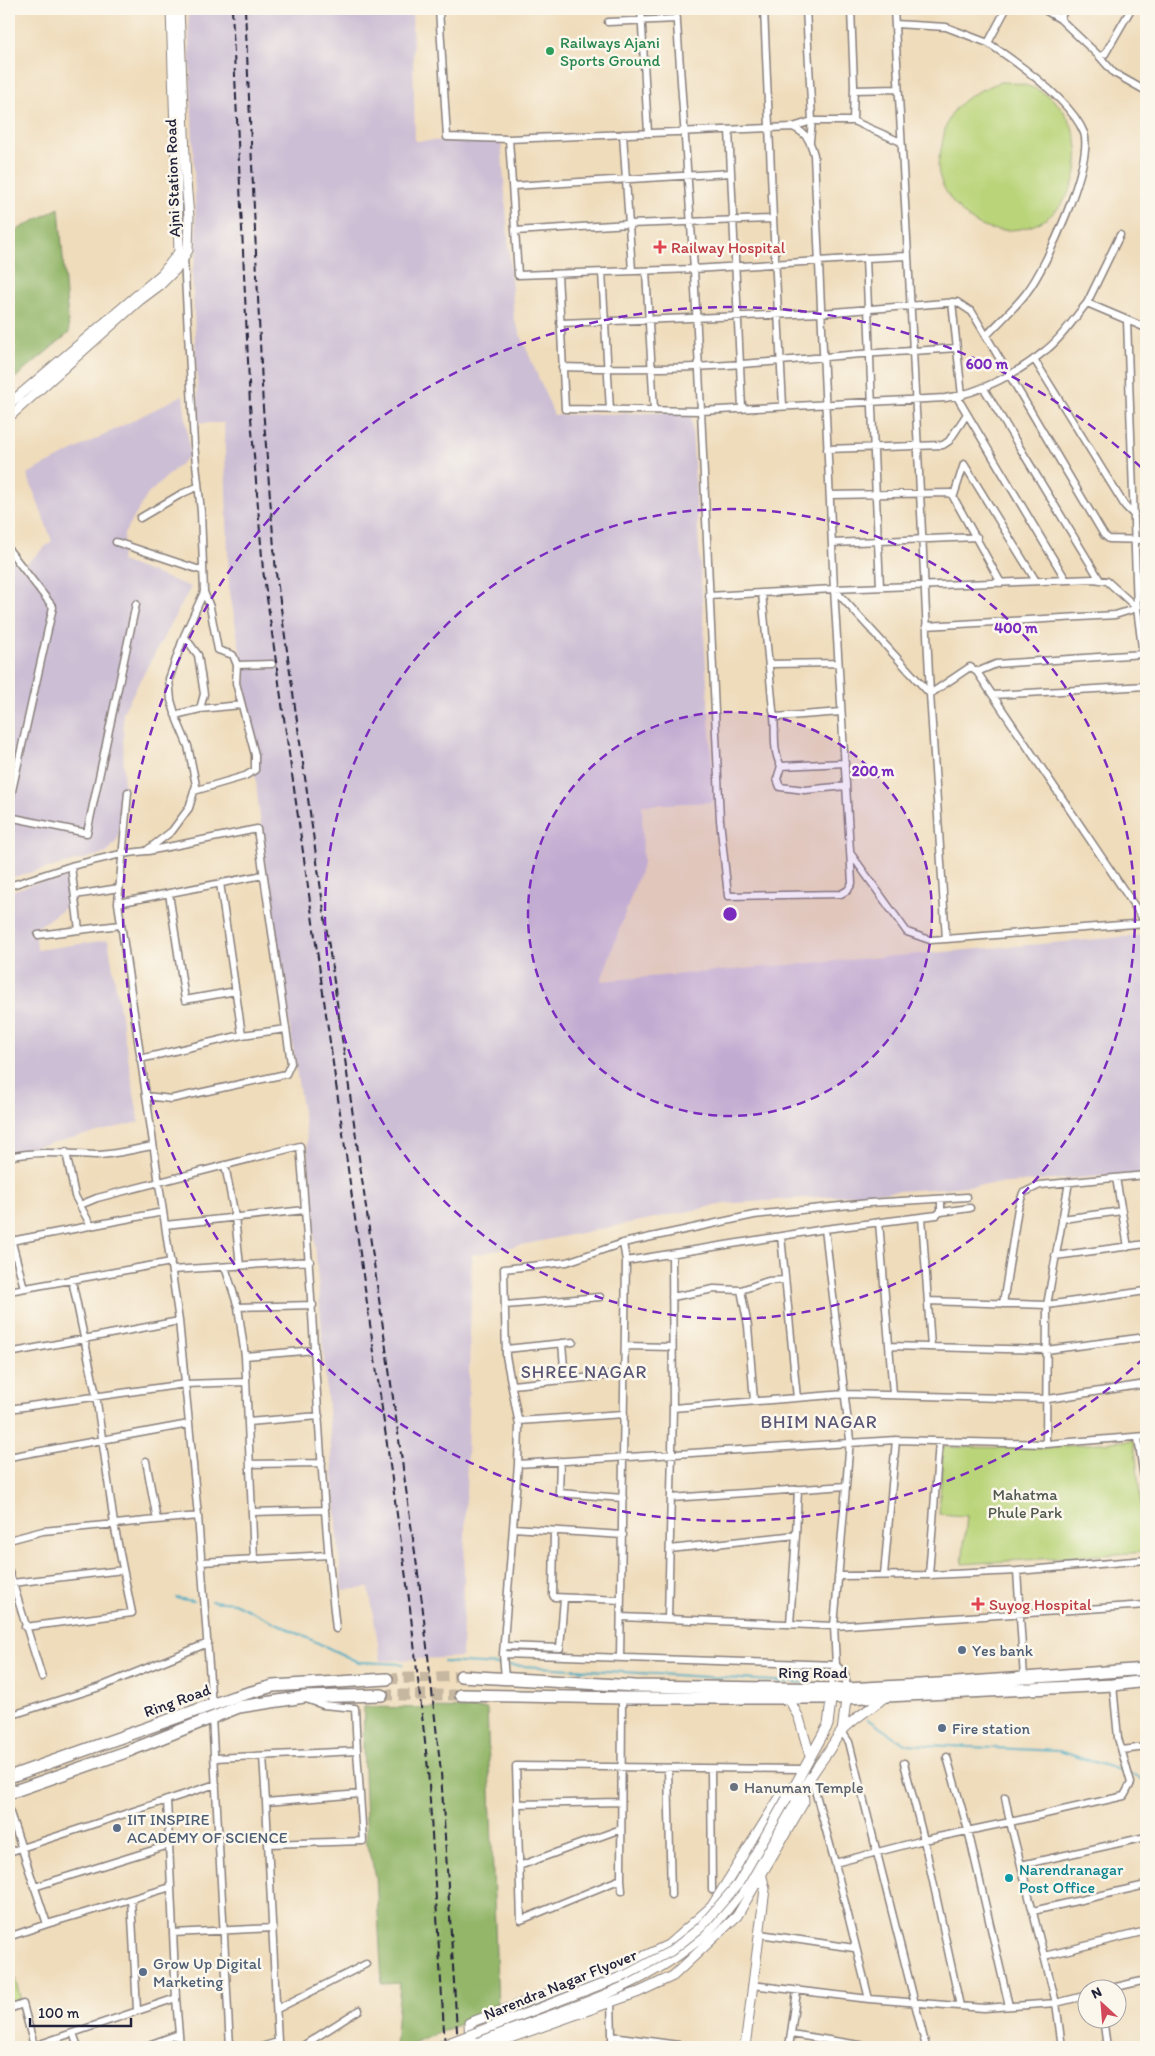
<svg xmlns="http://www.w3.org/2000/svg" width="1155" height="2056" viewBox="0 0 1155 2056" font-family="Itim,sans-serif">
  <style>
    .industrial { fill: #ccbed4 }
    .green { fill: #bad479; stroke: #6e7b5a }
    .forest { fill: #93b669; stroke: #5a6c52 }
    .lines { fill: none; stroke-linecap: round; stroke-linejoin: round }
    .stream { stroke: #42a9c2; stroke-width: 2 }
    .highway-tunnel { stroke: #c6b7a1; stroke-width: 11; stroke-dasharray: 11 5.5; stroke-linecap: butt }
    .street-casing { stroke: #887f7b; stroke-width: 9 }
    .secondary-casing { stroke: #887f7b; stroke-width: 11 }
    .highway-casing { stroke: #887f7b; stroke-width: 14 }
    .street { stroke: #fff; stroke-width: 6 }
    .secondary { stroke: #fff; stroke-width: 9 }
    .highway { stroke: #fff; stroke-width: 11 }
    .rail { stroke: #22223b; stroke-width: 2; stroke-dasharray: 8 4; stroke-linecap: butt }
    .secondary-bridge-casing { stroke: #887f7b; stroke-width: 11; stroke-linecap: butt }
    .secondary-bridge { stroke: #fff; stroke-width: 9 }
    .ring { fill: none; stroke: #7b2cbf; stroke-width: 2.5; stroke-dasharray: 9 6 }
    .leisure-dot { fill: #2e9e5b; stroke: #fbf7ec; stroke-width: 2 }
    .health-dot { fill: #e0444e; stroke: #fbf7ec; stroke-width: 2 }
    .service-dot { fill: #5c6f8a; stroke: #fbf7ec; stroke-width: 2 }
    .worship-dot { fill: #6b7280; stroke: #fbf7ec; stroke-width: 2 }
    .culture-dot { fill: #0f9aa8; stroke: #fbf7ec; stroke-width: 2 }
    .labels { text-anchor: middle; stroke-width: 5; stroke-linejoin: round; paint-order: stroke }
    .leisure-label { font-size: 16px; fill: #27864d; stroke: #fbf7ec; text-anchor: start }
    .street-label { font-size: 16px; fill: #22223b; stroke: #fbf7ec }
    .health-label { font-size: 16px; fill: #be3a42; stroke: #fbf7ec; text-anchor: start }
    .park-label { font-size: 16px; fill: #50574e; stroke: #fbf7ec }
    .service-label { font-size: 16px; fill: #4e5e75; stroke: #fbf7ec; text-anchor: start }
    .worship-label { font-size: 16px; fill: #5b616d; stroke: #fbf7ec; text-anchor: start }
    .culture-label { font-size: 16px; fill: #0d838f; stroke: #fbf7ec; text-anchor: start }
    .neighbourhood-label { font-size: 18px; letter-spacing: 1px; fill: #595676; stroke: #fbf7ec }
    .centre { fill: #7b2cbf; stroke: #fbf7ec; stroke-width: 2.5 }
    .ring-label { font-size: 15px; text-anchor: middle; font-weight: bold; fill: #7b2cbf; stroke: #fbf7ec; stroke-width: 5; stroke-linejoin: round; paint-order: stroke }
  </style>
  <rect width="100%" height="100%" fill="#fbf7ec"/>
  <filter id="ink" filterUnits="userSpaceOnUse"><feTurbulence type="fractalNoise" baseFrequency=".02" numOctaves="2"/><feDisplacementMap in="SourceGraphic" scale="10" xChannelSelector="R" yChannelSelector="G"/><feConvolveMatrix kernelMatrix="1 2 1 2 8 2 1 2 1" color-interpolation-filters="sRGB"/></filter>
  <filter id="wash" filterUnits="userSpaceOnUse"><feTurbulence type="fractalNoise" baseFrequency=".0096" numOctaves="4" result="noise"/><feDisplacementMap in="SourceGraphic" scale="20" xChannelSelector="R" yChannelSelector="G"/><feGaussianBlur stdDeviation="1.12" result="paint"/><feColorMatrix in="noise" values="0 0 0 0 0 0 0 0 0 0 0 0 0 0 0 0 0 1.4 0 .05"/><feComposite in="paint" operator="in"/></filter>
  <g filter="url(#wash)">
    <rect width="100%" height="100%" fill="#efdcbb"/>
    <path class="industrial" d="M188,9H412L415,141L501,140L514,319L554,415L691,412L714,802L642,805L643,863L601,981L1146,935V1173L724,1204L472,1255L462,1657L381,1661L369,1588L342,1590L307,1139L267,881L244,674L229,587L224,423H199L192,272L197,253Z
      M183,395L190,455L148,494L124,534L121,561L191,587L123,712L124,800L118,839L107,853L9,878V554L21,568L52,541L27,474Z
      M66,873L70,904L35,929L37,950L108,940L139,1122L9,1153V892Z"/>
    <path class="green" d="M1000,82C1106,82 1098,230 1007,230C989,231 976,226 963,213C951,202 939,184 938,167C938,160 941,151 942,145C944,133 946,122 953,112C964,96 983,89 1000,82Z
      M1134,1440L1146,1552L962,1564L967,1516L939,1514L943,1447L1044,1448Z
      M9,1958L21,2000L9,2003Z"/>
    <path class="forest" d="M59,208L69,333L9,383V234Z
      M364,1707L487,1709L498,2008L406,2047H395L400,1983L382,1984L376,1876L367,1846L363,1748Z"/>
    <g class="lines">
      <path class="stream" d="M176,1598L193,1601
        M211,1601L234,1603L358,1662L403,1664
        M443,1662L501,1665
        M506,1665L808,1683
        M867,1719L905,1744L1059,1751L1126,1772
        M1131,1774L1146,1781"/>
    </g>
  </g>
  <g filter="url(#ink)">
    <g class="lines">
      <path class="highway-tunnel" d="M387,1679L461,1676
        M382,1695H461"/>
      <defs>
        <path id="street" d="M439,9L447,137L509,139L793,127C807,134 810,140 814,155L834,589L1094,579L1107,581L1137,608L1146,680
          M641,9L648,133
          M806,9L812,121H853L854,85L851,9
          M894,9L908,256
          M1043,9L1060,19L1099,56L1105,54L1131,9
          M1060,19L1065,9
          M608,22L677,19
          M895,24L946,27L988,43L1006,9
          M1099,56L1114,73L1146,91
          M854,90L897,89
          M853,121L901,142
          M793,127L812,121L810,141
          M729,130L742,408
          M623,134L632,271
          M509,139L518,275L694,269L676,9
          M513,186L731,173
          M773,219L783,406
          M515,231L629,224L773,219L764,9
          M866,258L908,256L913,351L957,348
          M646,271L654,410
          M602,272L610,410
          M558,274L565,409L701,411L945,398C981,393 1018,373 1046,350C1062,338 1074,318 1087,303L1146,328
          M952,302L962,396
          M1087,303L1120,235
          M560,323L821,313L957,302L972,312L1104,535L1109,539L1146,540
          M986,336C1000,321 1016,307 1027,292C1046,268 1094,161 1084,133C1071,100 1018,63 988,43
          M1034,359L1125,506L1134,515
          M562,367C622,369 683,369 742,364C799,360 856,353 913,351L930,694L834,589L852,883L848,890L841,894L728,896L720,820L701,411L694,269L866,258C870,368 875,477 880,587
          M983,387L1100,580
          M957,397L1066,580
          M827,449L943,445L949,441L967,414
          M830,495L951,493L1001,583
          M954,495L964,464L1036,581
          M140,518L181,494L197,487
          M116,542L203,571
          M832,543L977,537
          M9,550L53,607L9,804
          M204,592L210,607L218,650L233,655L237,665L272,664
          M762,593L773,710C777,727 771,749 781,766L777,779L780,787L805,790L846,786
          M709,596L834,589
          M926,626L1115,615L1137,608L1127,320
          M770,664L838,663
          M977,672L996,664L1143,654
          M993,695L1146,686
          M200,709L241,705
          M175,715L200,709L204,694L198,655L184,636
          M776,717L841,712
          M781,766L845,763
          M194,791L245,776L255,770V755L236,683L237,665
          M128,792L118,903L179,1321L198,1516L212,1707
          M9,817L87,833L136,604
          M851,854L907,932L930,940L946,939
          M71,866L79,930
          M220,883L242,1035
          M9,886L71,866L121,854L146,851L172,831L189,808L196,785L188,746L177,720L171,700L169,679L184,636L204,592L201,512L194,444L184,258
          M169,893L185,1000L236,991
          M75,895L119,888
          M118,903L263,875
          M1146,923L977,672L970,667L930,694L946,939L1146,923
          M38,935L120,925
          M140,1059L242,1035L286,1029
          M146,1096L171,1099L286,1074L291,1063L257,829L148,851
          M66,1152L75,1196L91,1226
          M9,1157C38,1150 65,1154 95,1155C114,1155 134,1149 153,1146
          M225,1165L235,1217L240,1266
          M1116,1178L1128,1247
          M80,1205L97,1198L300,1146C314,1306 318,1468 336,1629
          M941,1212L970,1208
          M922,1217L931,1347
          M1062,1219L1122,1211
          M879,1222L893,1394
          M165,1225L305,1210
          M825,1229L850,1440L834,1626L836,1665L831,1675L832,1689
          M9,1231L24,1288
          M781,1236L797,1398
          M11,1241L163,1212
          M623,1243L754,1215L869,1203L967,1197
          M1055,1256L1146,1244
          M626,1261L825,1229L937,1215L941,1211V1199
          M225,1267L238,1307L245,1356L254,1559
          M172,1270L310,1261
          M9,1291L171,1262
          M672,1297L714,1289L741,1290
          M928,1301L1047,1305L1146,1291
          M1003,1304L1018,1208L1023,1193L1040,1185L1146,1175
          M505,1305L600,1297
          M238,1307L313,1305
          M562,1343L565,1379
          M625,1346L672,1347
          M889,1346L1046,1350L1146,1337
          M506,1349L573,1342
          M9,1353L179,1321
          M245,1356L315,1350
          M512,1385L625,1374
          M754,1401L748,1326L741,1290L768,1281L785,1280
          M673,1408L845,1394L1048,1399L1146,1384
          M9,1409L185,1384L246,1382
          M518,1421L624,1414
          M248,1422L319,1416
          M1138,1438L1146,1491
          M1046,1444L1047,1305L1069,1182
          M9,1457L189,1424
          M146,1461L157,1520
          M560,1461L559,1493L623,1498
          M250,1464L322,1463
          M518,1464L896,1440L1046,1444L1146,1436
          M671,1498L846,1486
          M252,1512L325,1510
          M513,1528L623,1535
          M554,1531L553,1595L554,1597L621,1600
          M796,1535L798,1489
          M9,1540L43,1531L198,1516
          M670,1549L796,1535L790,1624
          M201,1562L328,1555
          M9,1571L42,1677
          M1017,1571L1024,1678
          M884,1575L896,1440
          M929,1575L939,1442
          M838,1576L929,1575L1017,1571L1146,1560
          M12,1583L123,1570
          M621,1617L834,1626L1146,1605
          M668,1619L673,1408L672,1254
          M25,1627L132,1613L114,1524L96,1395L72,1280
          M504,1646L560,1648L564,1598
          M503,1654L836,1665L845,1674L847,1689
          M505,1678L503,1654L518,1464L519,1425L506,1356L504,1269L567,1262L623,1243L626,1261L620,1657
          M9,1716L100,1687L208,1643
          M212,1717L230,2047
          M842,1732L849,1742L926,2047
          M1122,1750L1146,1747
          M263,1756L266,1802L360,1794L357,1751
          M947,1757L968,1830L1009,2006
          M215,1758L357,1751L355,1708L323,1705L309,1700
          M904,1763L924,1840L960,2006
          M668,1768L671,1895
          M711,1769L712,1890
          M811,1776L835,1863L869,1999L984,2008L1056,2003L1010,1822L924,1840L835,1863
          M1005,1797L1010,1822L1124,1796L1131,1783L1118,1738L1113,1685
          M167,1800L176,1998
          M517,1804L621,1802
          M9,1810L47,1924L171,1887
          M268,1844L363,1841L360,1794
          M9,1852L216,1784
          M1021,1865L1146,1837
          M519,1866L621,1829
          M621,1879L622,1698
          M34,1887L169,1845
          M622,1891L621,1879L521,1920L516,1766L803,1769
          M131,1899L137,2010
          M1033,1911L1146,1885
          M9,1930L11,1936L47,1924
          M173,1933L273,1928
          M760,1934L854,1948
          M1044,1956L1146,1931
          M752,1985L869,1999
          M1112,1988L1146,1980
          M611,2002L612,2036L693,2047
          M9,2009L23,2004L34,2046L176,1998L180,2047
          M277,2009L366,1964
          M1103,2018L1107,2047
          M73,2033L78,2047
          M791,2034L872,2047
          M612,2036V2047
          M143,2047L179,2034
          M261,2047L278,2042L266,1802
          M301,2047L359,2010
          M789,2047L797,1991
          M1062,2047L1056,2003L1088,1995"/>
        <path id="secondary" d="M9,404L162,274L179,252L171,9
          M9,417L140,300L160,285L179,266L188,250L189,217L186,181L179,9
          M788,1697L799,1718L810,1756
          M842,1732L847,1692
          M789,1796L828,1725L832,1692
          M470,2041L469,2023L623,1966L668,1945L712,1906L782,1794L791,1791
          M476,2042C553,2013 646,1990 707,1932C758,1883 783,1812 825,1756C831,1748 835,1739 842,1731C855,1717 872,1708 886,1696
          M485,2047L639,1992L673,1976L737,1916L804,1802L803,1789
          M745,2047L765,1889L762,1877"/>
        <path id="highway" d="M461,1676L635,1686L847,1689L956,1683L1146,1669
          M461,1695L626,1698H846L1113,1685L1146,1681
          M9,1777L234,1697L273,1686L387,1679
          M9,1793L126,1752L239,1707L304,1697L382,1695"/>
      </defs>
      <use href="#street" class="street-casing"/>
      <use href="#secondary" class="secondary-casing"/>
      <use href="#highway" class="highway-casing"/>
      <use href="#street" class="street"/>
      <use href="#secondary" class="secondary"/>
      <use href="#highway" class="highway"/>
      <path class="rail" d="M232,9L250,405L263,570L409,1599L428,1769L445,2047
        M245,9L263,408L276,573L422,1602L441,1772L458,2047"/>
      <defs>
        <path id="secondary-bridge" d="M438,2047L626,1975L671,1951L700,1928L738,1884L787,1798
          M464,2047L476,2042"/>
      </defs>
      <use href="#secondary-bridge" class="secondary-bridge-casing"/>
      <use href="#secondary-bridge" class="secondary-bridge"/>
    </g>
  </g>
  <circle cx="730" cy="914" r="202" fill="#7b2cbf" fill-opacity=".12"/>
  <g class="ring">
    <circle cx="730" cy="914" r="202"/>
    <circle cx="730" cy="914" r="405"/>
    <path d="M1144 1358A607 607 0 1 1 1144 470"/>
  </g>
  <circle class="leisure-dot" cx="550" cy="51" r="5"/>
  <g class="health-dot">
    <path d="M657.5 239.5h5v5h5v5h-5v5h-5v-5h-5v-5h5z"/>
    <path d="M975.5 1596.5h5v5h5v5h-5v5h-5v-5h-5v-5h5z"/>
  </g>
  <g class="service-dot">
    <circle cx="962" cy="1650" r="5"/>
    <circle cx="942" cy="1728" r="5"/>
    <circle cx="117" cy="1828" r="5"/>
    <circle cx="143" cy="1972" r="5"/>
  </g>
  <circle class="worship-dot" cx="734" cy="1787" r="5"/>
  <circle class="culture-dot" cx="1009" cy="1878" r="5"/>
  <g class="labels">
    <g class="leisure-label">
      <text x="560" y="48">Railways Ajani<tspan x="560" dy="18">Sports Ground</tspan></text>
    </g>
    <g class="street-label">
      <text transform="translate(172 178) rotate(-92)" y="6">Ajni Station Road</text>
      <text x="813" y="1678">Ring Road</text>
      <text transform="translate(177 1700) rotate(-20)" y="6">Ring Road</text>
      <text transform="translate(560 1984) rotate(-22)" y="6">Narendra Nagar Flyover</text>
    </g>
    <g class="health-label">
      <text x="671" y="253">Railway Hospital</text>
      <text x="989" y="1610">Suyog Hospital</text>
    </g>
    <g class="park-label">
      <text x="1025" y="1500">Mahatma<tspan x="1025" dy="18">Phule Park</tspan></text>
    </g>
    <g class="service-label">
      <text x="972" y="1656">Yes bank</text>
      <text x="952" y="1734">Fire station</text>
      <text x="127" y="1825">IIT INSPIRE<tspan x="127" dy="18">ACADEMY OF SCIENCE</tspan></text>
      <text x="153" y="1969">Grow Up Digital<tspan x="153" dy="18">Marketing</tspan></text>
    </g>
    <g class="worship-label">
      <text x="744" y="1793">Hanuman Temple</text>
    </g>
    <g class="culture-label">
      <text x="1019" y="1875">Narendranagar<tspan x="1019" dy="18">Post Office</tspan></text>
    </g>
    <g class="neighbourhood-label">
      <text x="584" y="1378">SHREE NAGAR</text>
      <text x="819" y="1428">BHIM NAGAR</text>
    </g>
  </g>
  <circle cx="730" cy="914" r="8" class="centre"/>
  <g class="ring-label">
    <text x="987" y="369">600 m</text>
    <text x="1016" y="633">400 m</text>
    <text x="873" y="776">200 m</text>
  </g>
  <rect width="1155" height="2056" fill="none" stroke="#fbf7ec" stroke-width="30"/>
  <g transform="translate(1102 2004) rotate(334)"><circle r="24" fill="#fbf7ec" stroke="#a4a2a5"/>
  <path d="M0-4L9 19L0 12L-9 19Z" fill="#d1495b"/>
  <text y="-8" font-size="14" font-weight="bold" text-anchor="middle" fill="#22223b">N</text>
  </g>
  <path d="M30 2018v8h101v-8" fill="none" stroke="#22223b" stroke-width="2.5"/>
  <text x="38" y="2018" font-size="15" fill="#22223b" stroke="#fbf7ec" stroke-width="4" paint-order="stroke">100 m</text>
</svg>
